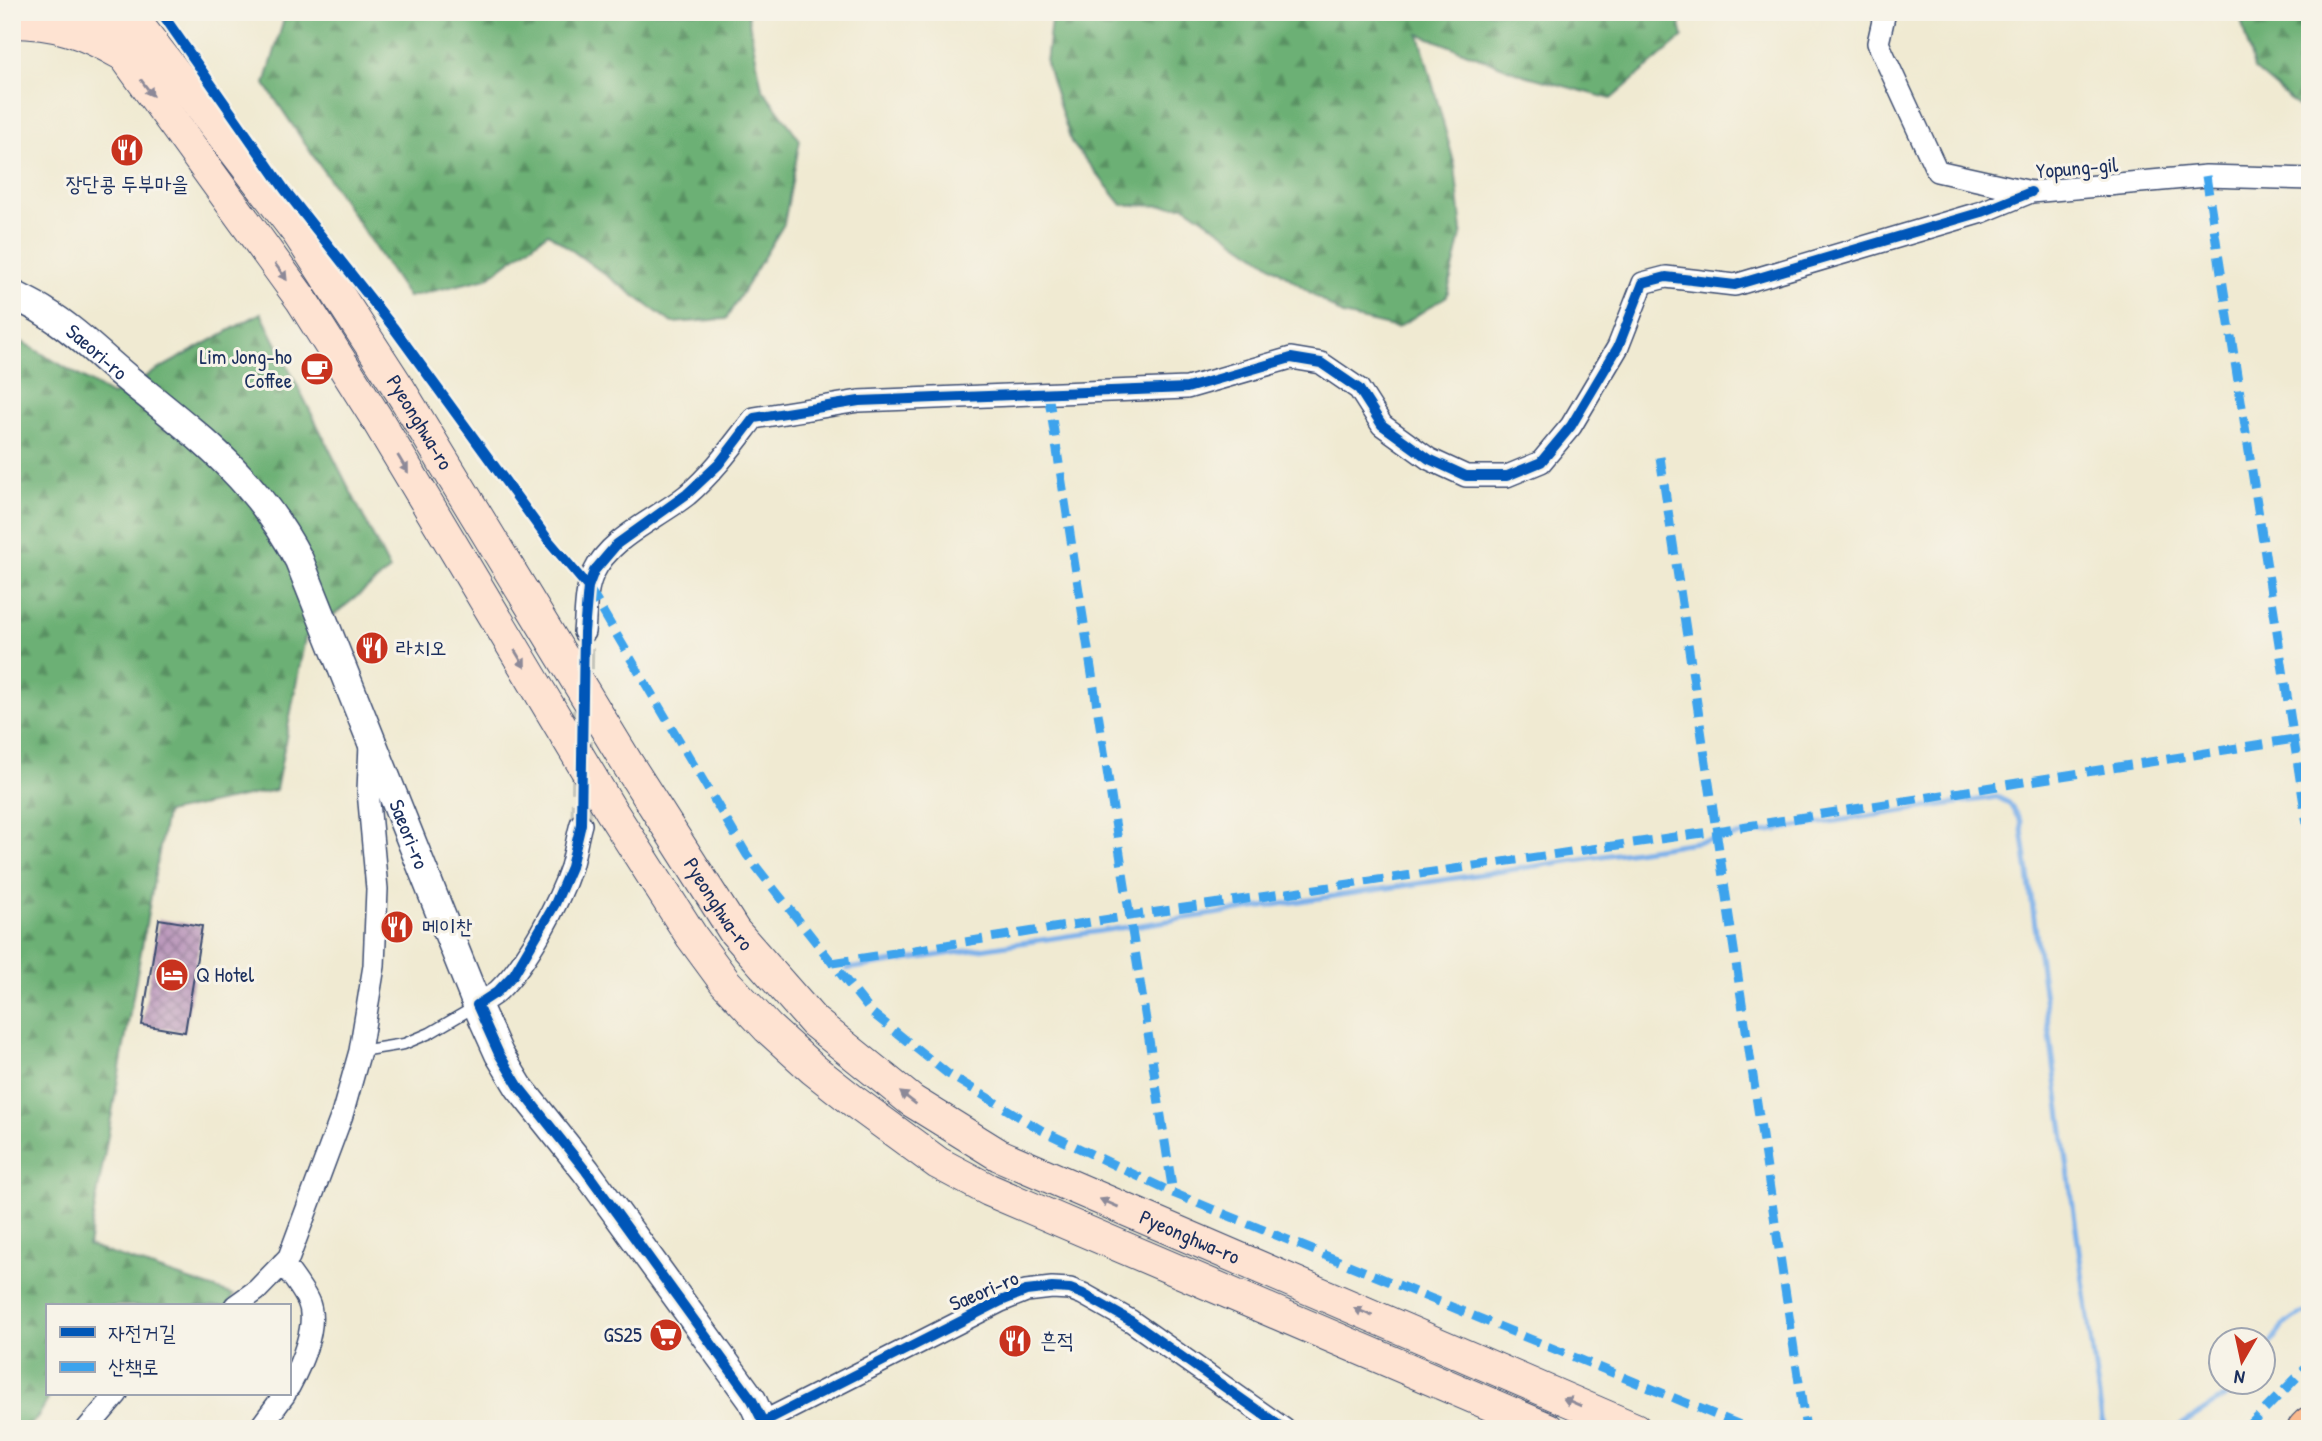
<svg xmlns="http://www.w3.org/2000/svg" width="2322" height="1441" viewBox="0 0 2322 1441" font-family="'Patrick Hand','Poor Story',sans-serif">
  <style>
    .forest { fill: url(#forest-firs); stroke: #447069; stroke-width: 2 }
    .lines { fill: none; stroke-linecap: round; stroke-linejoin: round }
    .stream { stroke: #7db1ea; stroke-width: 5 }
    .building { fill: url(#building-cross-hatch) }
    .minor-tunnel { stroke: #c5c5bb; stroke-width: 21; stroke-dasharray: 21 10; stroke-linecap: butt }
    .service-casing { stroke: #3b4b6f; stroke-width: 13 }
    .minor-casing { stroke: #3b4b6f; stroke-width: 24 }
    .tertiary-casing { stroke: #3b4b6f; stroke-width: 31 }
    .secondary-casing { stroke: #3b4b6f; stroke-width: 34 }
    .trunk-casing { stroke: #3b4b6f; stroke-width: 39 }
    .service { stroke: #fff; stroke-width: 10 }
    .minor { stroke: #fff; stroke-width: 21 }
    .tertiary { stroke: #fff; stroke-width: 28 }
    .secondary { stroke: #fee3d2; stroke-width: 32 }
    .trunk { stroke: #fcba8e; stroke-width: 37 }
    .quiet { stroke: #3da3ed; stroke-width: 9; stroke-dasharray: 18 9; stroke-linecap: butt }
    .cycleway-casing { stroke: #f7f3e8; stroke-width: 15 }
    .cycleway { stroke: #0057b8; stroke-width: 10 }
    .oneway { fill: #8c8998 }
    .labels { text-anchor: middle; stroke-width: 6; stroke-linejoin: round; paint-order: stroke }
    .street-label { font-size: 21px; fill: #1b2f5e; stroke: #f7f3e8 }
    .poi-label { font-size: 21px; fill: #1b2f5e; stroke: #f7f3e8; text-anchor: start }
  </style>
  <defs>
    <pattern id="forest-firs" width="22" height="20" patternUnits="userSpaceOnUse" patternTransform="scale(1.75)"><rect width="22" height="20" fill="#6cb074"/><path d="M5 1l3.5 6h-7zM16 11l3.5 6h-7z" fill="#589062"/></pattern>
    <pattern id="building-cross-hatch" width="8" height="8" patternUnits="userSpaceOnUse" patternTransform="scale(1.75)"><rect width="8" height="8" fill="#bc9abc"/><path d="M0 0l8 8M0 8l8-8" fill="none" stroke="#987e9c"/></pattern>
  </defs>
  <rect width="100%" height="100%" fill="#f7f3e8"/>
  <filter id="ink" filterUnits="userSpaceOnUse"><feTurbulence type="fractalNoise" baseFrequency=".0143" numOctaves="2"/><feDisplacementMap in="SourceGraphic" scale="14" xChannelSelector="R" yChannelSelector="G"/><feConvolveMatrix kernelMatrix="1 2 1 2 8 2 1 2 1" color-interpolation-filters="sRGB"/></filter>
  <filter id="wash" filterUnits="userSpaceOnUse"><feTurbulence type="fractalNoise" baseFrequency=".00686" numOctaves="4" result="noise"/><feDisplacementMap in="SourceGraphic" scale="28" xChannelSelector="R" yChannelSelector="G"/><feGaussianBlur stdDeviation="1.57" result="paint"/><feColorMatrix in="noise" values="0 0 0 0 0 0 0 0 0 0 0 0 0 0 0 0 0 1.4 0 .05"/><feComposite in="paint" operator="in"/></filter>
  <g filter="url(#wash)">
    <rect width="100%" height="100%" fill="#f0ead2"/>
    <path class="forest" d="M286,12H747L762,88L800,140L784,224L726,319L672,323L548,233L487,278L408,297L265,84Z
      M1052,12H1677L1683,37L1611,99L1524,75L1419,34L1455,166L1462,231L1447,296L1397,328L1343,315L1185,206L1122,205L1071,142L1046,63Z
      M2239,12H2310V116L2254,69Z
      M261,313L390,570L305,638L276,790L166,813L88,1246L234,1295L228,1306H47V1394H51C39,1413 37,1429 12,1429V336L112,395Z"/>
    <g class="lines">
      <path class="stream" d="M847,969L1997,797L2009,803L2021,822L2102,1420L2106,1429
        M2262,1355C2274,1340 2288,1311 2310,1313
        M2175,1429L2226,1396L2240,1382"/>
    </g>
    <g id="blocks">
      <path class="building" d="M159,919L202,926L185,1032L142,1025Z"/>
    </g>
  </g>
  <g filter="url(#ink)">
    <use href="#blocks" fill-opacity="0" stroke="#3b4b6f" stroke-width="2"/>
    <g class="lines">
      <path class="minor-tunnel" d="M581,824L584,632"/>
      <defs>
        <path id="service" d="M360,1051L404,1044L430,1033L476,1006"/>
        <path id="minor" d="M1885,12L1878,43L1937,171L2031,192L2206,176L2310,179
          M584,632C586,613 585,591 593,574C610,537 657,519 687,495C713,473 733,445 754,418L859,401L1187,388L1291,358L1321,363L1359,389L1382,425L1429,459L1466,476H1507L1541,462L1571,426L1618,347L1643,283L1666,277L1735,285L1982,212L2031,192
          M477,1005C484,1000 493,996 499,990C527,963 559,903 571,867C575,853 577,838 581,824
          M283,1263C291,1275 302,1288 308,1301C319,1324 300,1366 289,1387
          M235,1306L257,1290L289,1257L342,1115L360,1051L374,966L377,889L368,791L370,744
          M87,1429L117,1394
          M259,1429L285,1394
          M761,1429L763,1422L1001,1301L1026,1291L1052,1288L1070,1289L1083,1294L1131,1321L1284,1429"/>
        <g id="tertiary">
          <path id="s1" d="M12,294C23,300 35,305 45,312C75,330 101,357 128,379C197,435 257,479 299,560L477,1005L499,1054L519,1087L586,1171L752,1400L765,1429"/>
        </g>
        <g id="secondary">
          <path d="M93,12L301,299L375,416L610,809L692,937L725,982L768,1028L813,1069L856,1103L938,1163L989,1190L1548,1429"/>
          <path id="s2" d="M128,12L298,233L400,390L627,763L734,931L814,1022L912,1101L999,1155L1635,1429"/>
          <path d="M12,22C56,22 83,32 120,53"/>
        </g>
        <path id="trunk" d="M2306,1429L2310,1425"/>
      </defs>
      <use href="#service" class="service-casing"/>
      <use href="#minor" class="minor-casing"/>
      <use href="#tertiary" class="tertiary-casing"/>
      <use href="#secondary" class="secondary-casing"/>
      <use href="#trunk" class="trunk-casing"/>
      <use href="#service" class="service"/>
      <use href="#minor" class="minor"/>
      <use href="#tertiary" class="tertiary"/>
      <use href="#secondary" class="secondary"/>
      <use href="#trunk" class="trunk"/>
      <path class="quiet" d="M2206,176L2310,843
        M1048,393L1173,1193
        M1660,457L1806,1429
        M589,588L747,855L871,1012L948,1074L1043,1131L1173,1193L1750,1429
        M832,963L1129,916L1716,831L2294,739
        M2246,1429L2310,1364"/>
      <defs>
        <path id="cycleway" d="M161,12L285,190L393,327L549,541L588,587
          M1284,1429L1131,1321L1083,1294L1070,1289L1052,1288L1026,1291L1001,1301L763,1422L752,1400L586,1171L519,1087L499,1054L477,1005L497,992L514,974L555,904L571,867L581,824L584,632L588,587L594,571L617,544L687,494L719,464L754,418L859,401L1187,388L1291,358L1321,363L1359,389L1382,425L1429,459L1466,476H1507L1541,462L1571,426L1618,347L1643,283L1666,277L1735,285L1982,212L2031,192"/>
      </defs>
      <use href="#cycleway" class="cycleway-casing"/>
      <use href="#cycleway" class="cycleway"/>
    </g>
    <defs><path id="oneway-solid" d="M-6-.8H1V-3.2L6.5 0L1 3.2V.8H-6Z" transform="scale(1.75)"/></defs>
    <g class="oneway">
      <use href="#oneway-solid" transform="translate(147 88) rotate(54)"/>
      <use href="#oneway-solid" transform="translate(281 272) rotate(54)"/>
      <use href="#oneway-solid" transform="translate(403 464) rotate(59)"/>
      <use href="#oneway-solid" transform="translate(520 659) rotate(59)"/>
      <use href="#oneway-solid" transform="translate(908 1098) rotate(-143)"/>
      <use href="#oneway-solid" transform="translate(1109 1203) rotate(-157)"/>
      <use href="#oneway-solid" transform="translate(1363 1312) rotate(-157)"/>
      <use href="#oneway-solid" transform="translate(1572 1402) rotate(-157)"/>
    </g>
  </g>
  <defs>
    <symbol id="restaurant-disc" viewBox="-11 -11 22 22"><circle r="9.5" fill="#c8321e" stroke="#f7f3e8"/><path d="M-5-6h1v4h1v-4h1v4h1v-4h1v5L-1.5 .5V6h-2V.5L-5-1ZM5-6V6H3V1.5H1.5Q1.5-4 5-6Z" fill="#fff"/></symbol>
    <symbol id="cafe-disc" viewBox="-11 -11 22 22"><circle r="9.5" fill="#c8321e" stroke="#f7f3e8"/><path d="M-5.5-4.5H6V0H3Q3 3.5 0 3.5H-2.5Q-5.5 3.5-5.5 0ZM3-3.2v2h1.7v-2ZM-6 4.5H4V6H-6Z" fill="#fff"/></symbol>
    <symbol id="hotel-disc" viewBox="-11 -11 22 22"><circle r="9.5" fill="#c8321e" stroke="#f7f3e8"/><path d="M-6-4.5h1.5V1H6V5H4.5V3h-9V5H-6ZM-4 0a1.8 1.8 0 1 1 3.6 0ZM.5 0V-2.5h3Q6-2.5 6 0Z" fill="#fff"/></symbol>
    <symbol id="supermarket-disc" viewBox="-11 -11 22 22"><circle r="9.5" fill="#c8321e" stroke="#f7f3e8"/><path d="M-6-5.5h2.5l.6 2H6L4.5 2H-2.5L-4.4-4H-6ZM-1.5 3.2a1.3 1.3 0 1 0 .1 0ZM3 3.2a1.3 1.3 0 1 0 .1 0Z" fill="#fff"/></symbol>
  </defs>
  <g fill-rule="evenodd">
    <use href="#restaurant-disc" x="108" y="131" width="38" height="38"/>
    <use href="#cafe-disc" x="298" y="350" width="38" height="38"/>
    <use href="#restaurant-disc" x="353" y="629" width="38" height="38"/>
    <use href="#restaurant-disc" x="378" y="908" width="38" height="38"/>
    <use href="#hotel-disc" x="153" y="956" width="38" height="38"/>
    <use href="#supermarket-disc" x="647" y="1316" width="38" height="38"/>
    <use href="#restaurant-disc" x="996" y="1322" width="38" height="38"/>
  </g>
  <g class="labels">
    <g class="street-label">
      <text transform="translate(2077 168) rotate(-5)" y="7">Yopung-gil</text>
      <text dy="7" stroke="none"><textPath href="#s1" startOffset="103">Saeori-ro</textPath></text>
      <text dy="7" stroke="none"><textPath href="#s2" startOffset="504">Pyeonghwa-ro</textPath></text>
      <text dy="7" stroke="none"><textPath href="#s1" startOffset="691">Saeori-ro</textPath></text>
      <text dy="7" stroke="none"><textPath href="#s2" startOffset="1071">Pyeonghwa-ro</textPath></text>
      <text dy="7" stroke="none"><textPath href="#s2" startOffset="1659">Pyeonghwa-ro</textPath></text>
      <text transform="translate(984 1291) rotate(-23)" y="7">Saeori-ro</text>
    </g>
    <g class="poi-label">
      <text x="127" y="191" text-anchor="middle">장단콩 두부마을</text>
      <text x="292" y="364" text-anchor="end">Lim Jong-ho<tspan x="292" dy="24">Coffee</tspan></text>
      <text x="396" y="655">라치오</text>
      <text x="422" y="934">메이찬</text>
      <text x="196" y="982">Q Hotel</text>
      <text x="642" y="1342" text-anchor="end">GS25</text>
      <text x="1040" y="1348">흔적</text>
    </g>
  </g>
  <rect width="2322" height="1441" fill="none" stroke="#f7f3e8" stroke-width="42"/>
  <rect x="46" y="1304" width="245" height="91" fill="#f7f3e8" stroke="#9fa5b1" stroke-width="2"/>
  <rect x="60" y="1327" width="35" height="10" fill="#0057b8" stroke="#9fa5b1" stroke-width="2"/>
  <text x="108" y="1340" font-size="21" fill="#1b2f5e">자전거길</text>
  <rect x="60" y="1362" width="35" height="10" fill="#3da3ed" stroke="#9fa5b1" stroke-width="2"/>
  <text x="108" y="1374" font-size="21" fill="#1b2f5e">산책로</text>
  <g transform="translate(2242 1361) rotate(189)"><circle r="33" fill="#f7f3e8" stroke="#9fa5b1" stroke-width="2"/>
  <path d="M0-5L12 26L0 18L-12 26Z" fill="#c8321e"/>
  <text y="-10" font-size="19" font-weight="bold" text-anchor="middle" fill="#1b2f5e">N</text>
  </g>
</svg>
